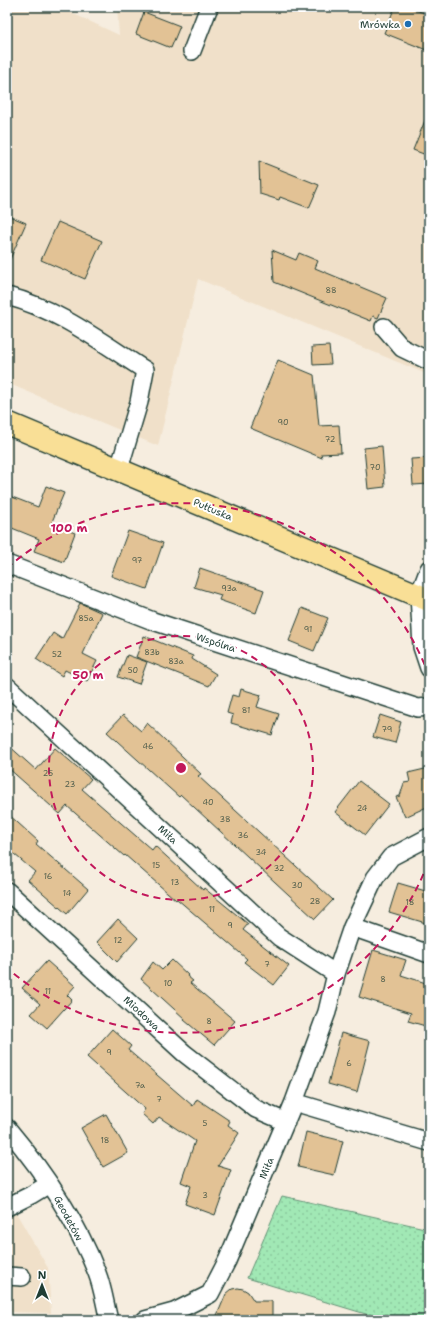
<svg xmlns="http://www.w3.org/2000/svg" width="436" height="1327" viewBox="0 0 436 1327" font-family="'Shantell Sans',sans-serif">
  <style>
    .built { fill: #f0e0c9 }
    .grass { fill: url(#grass-dots); stroke: #609274 }
    .building { fill: #e2c295; stroke: #1f3d34 }
    .lines { fill: none; stroke-linecap: round; stroke-linejoin: round }
    .minor-casing { stroke: #1f3d34; stroke-width: 20 }
    .major-casing { stroke: #1f3d34; stroke-width: 25 }
    .minor { stroke: #fff; stroke-width: 17 }
    .major { stroke: #f9df96; stroke-width: 22 }
    .ring { fill: none; stroke: #c2185b; stroke-width: 2; stroke-dasharray: 7 5 }
    .poi-dot { fill: #1f6fb2; stroke: #fff; stroke-width: 1.5 }
    .labels { text-anchor: middle; stroke-width: 4; stroke-linejoin: round; paint-order: stroke }
    .number-label { font-size: 8px; fill: #505e4c }
    .poi-label { font-size: 10px; fill: #1f3d34; stroke: #fff; text-anchor: end }
    .street-label { font-size: 10px; fill: #1f3d34; stroke: #fff }
    .centre { fill: #c2185b; stroke: #fff; stroke-width: 2 }
    .ring-label { font-size: 12px; text-anchor: middle; font-weight: bold; fill: #c2185b; stroke: #fff; stroke-width: 4; stroke-linejoin: round; paint-order: stroke }
  </style>
  <defs>
    <pattern id="grass-dots" width="8" height="8" patternUnits="userSpaceOnUse"><rect width="8" height="8" fill="#a1e8b5"/><path d="M2 2h.1M6 6h.1" fill="none" stroke="#8ac89c" stroke-width="1.8" stroke-linecap="round"/></pattern>
  </defs>
  <rect width="100%" height="100%" fill="#f6eddf"/>
  <filter id="ink" filterUnits="userSpaceOnUse"><feTurbulence type="fractalNoise" baseFrequency=".025" numOctaves="2"/><feDisplacementMap in="SourceGraphic" scale="8" xChannelSelector="R" yChannelSelector="G"/><feConvolveMatrix kernelMatrix="1 2 1 2 8 2 1 2 1" color-interpolation-filters="sRGB"/></filter>
  <g filter="url(#ink)">
    <path class="built" d="M7,7H59L119,35L117,7H429V375L198,279L158,446L7,383Z
      M7,1197L48,1268L51,1313L7,1312Z"/>
    <path class="grass" d="M282,1196L429,1229V1320H379V1318L247,1278Z"/>
    <path class="building" d="M395,7H408L429,15V51L384,33Z
      M144,12L180,26L171,48L136,34Z
      M428,113H429V156L413,150Z
      M259,161L319,185L309,208L280,197L279,200L260,194Z
      M7,215L26,223L7,266Z
      M58,222L102,241L85,279L41,260Z
      M272,250L296,260L299,253L318,261L315,268L387,298L378,318L373,316L371,321L274,282Z
      M329,346L331,364L313,365L312,347Z
      M278,360L314,375L319,426L339,425L341,453L321,454L322,458L250,428Z
      M382,446L385,487L368,489L364,448Z
      M429,458V484L413,485L411,459Z
      M46,486L64,493L51,524L75,533L64,562L34,551L39,539L7,526V495L38,507Z
      M128,531L163,543L147,589L111,576Z
      M200,568L264,590L256,613L219,600L221,595L194,587Z
      M80,603L102,613L83,654L97,661L87,681L65,670L62,676L36,659L53,633L62,639Z
      M302,608L328,618L314,651L289,641Z
      M144,636L193,656L192,659L216,674L209,686L136,657Z
      M127,655L147,662L139,684L118,677Z
      M241,689L261,695L257,707L279,714L272,735L231,723L233,715L227,713L232,695L239,697Z
      M123,715L141,731L147,723L201,774L198,776L333,900L315,919L181,795L179,797L107,732Z
      M380,715L401,722L395,743L373,737Z
      M7,744L36,770L55,748L91,779L82,789L152,850L155,846L203,890L204,888L248,924L243,930L289,966L274,985L244,962L247,959L177,899L176,900L125,855L124,856L67,806L60,814L7,767Z
      M429,768V806L405,817L396,797L400,796L404,783L410,782L408,773Z
      M359,781L389,804L365,835L335,812Z
      M7,813L38,841L36,844L88,889L67,914L28,880L35,872L7,848Z
      M398,883L429,892V924L389,912Z
      M118,919L138,938L117,962L97,942Z
      M373,950L406,960L401,975L429,984V1027L408,1021L411,1013L359,997Z
      M172,960L188,975L187,976L193,981L190,983L235,1021L214,1045L184,1020L185,1019L141,979L153,962L162,970Z
      M47,961L75,986L67,995L72,1000L47,1028L31,1014L40,1004L22,988Z
      M112,1029L131,1046L128,1050L193,1106L197,1099L230,1121L228,1125L239,1133L218,1166L231,1170L215,1215L185,1204L191,1186L181,1182L195,1141L159,1117L153,1124L142,1114L145,1109L87,1057Z
      M341,1033L370,1041L357,1092L328,1084Z
      M106,1114L128,1153L103,1167L81,1128Z
      M306,1132L343,1141L334,1175L298,1167Z
      M238,1288L243,1289L248,1292L254,1301H272V1320H215L226,1294L232,1289Z"/>
    <g class="lines">
      <defs>
        <path id="minor" d="M192,51L209,7
          M7,296C58,309 101,342 145,370L139,402L119,469
          M384,327L402,348L429,361
          M7,564L153,621L418,708L429,707
          M429,569L419,595L422,647L429,668
          M7,686L279,937L336,974
          M7,891L184,1053L256,1109L286,1122
          M352,927L429,954
          M294,1102L429,1142
          M7,1128C44,1172 76,1219 97,1273C103,1288 105,1305 109,1320
          M7,1207L31,1195L49,1184
          M7,1276L22,1277
          M145,1320L174,1312L210,1294L227,1261L294,1102L327,1012L336,974L352,927L375,878L391,857L429,837"/>
        <path id="major" d="M7,423L429,600"/>
      </defs>
      <use href="#minor" class="minor-casing"/>
      <use href="#major" class="major-casing"/>
      <use href="#minor" class="minor"/>
      <use href="#major" class="major"/>
    </g>
  </g>
  <g class="ring">
    <circle cx="181" cy="768" r="132"/>
    <path d="M428 863A265 265 0 0 1 7 968M7 568A265 265 0 0 1 428 673"/>
  </g>
  <circle class="poi-dot" cx="408" cy="24" r="4"/>
  <g class="labels">
    <g class="number-label">
      <text x="331" y="293">88</text>
      <text x="283" y="425">90</text>
      <text x="330" y="442">72</text>
      <text x="375" y="470">70</text>
      <text x="137" y="563">97</text>
      <text x="229" y="591">93a</text>
      <text x="86" y="621">85a</text>
      <text x="308" y="632">91</text>
      <text x="152" y="655">83b</text>
      <text x="57" y="657">52</text>
      <text x="176" y="664">83a</text>
      <text x="133" y="673">50</text>
      <text x="246" y="713">81</text>
      <text x="387" y="732">79</text>
      <text x="148" y="749">46</text>
      <text x="48" y="776">25</text>
      <text x="70" y="787">23</text>
      <text x="208" y="805">40</text>
      <text x="362" y="811">24</text>
      <text x="225" y="822">38</text>
      <text x="243" y="838">36</text>
      <text x="261" y="855">34</text>
      <text x="156" y="868">15</text>
      <text x="279" y="871">32</text>
      <text x="48" y="879">16</text>
      <text x="175" y="885">13</text>
      <text x="297" y="888">30</text>
      <text x="67" y="896">14</text>
      <text x="315" y="904">28</text>
      <text x="410" y="905">18</text>
      <text x="212" y="912">11</text>
      <text x="230" y="928">9</text>
      <text x="118" y="943">12</text>
      <text x="267" y="967">7</text>
      <text x="383" y="982">8</text>
      <text x="168" y="986">10</text>
      <text x="48" y="994">11</text>
      <text x="209" y="1024">8</text>
      <text x="109" y="1055">9</text>
      <text x="349" y="1066">6</text>
      <text x="140" y="1088">7a</text>
      <text x="159" y="1102">7</text>
      <text x="205" y="1126">5</text>
      <text x="105" y="1143">18</text>
      <text x="205" y="1198">3</text>
    </g>
    <g class="poi-label">
      <text x="400" y="28">Mrówka</text>
    </g>
    <g class="street-label">
      <text transform="translate(213 509) rotate(23)" y="4">Pułtuska</text>
      <text transform="translate(216 642) rotate(18)" y="4">Wspólna</text>
      <text transform="translate(168 834) rotate(43)" y="4">Miła</text>
      <text transform="translate(142 1013) rotate(43)" y="4">Miodowa</text>
      <text transform="translate(266 1168) rotate(-67)" y="4">Miła</text>
      <text transform="translate(69 1218) rotate(62)" y="4">Geodetów</text>
    </g>
  </g>
  <circle cx="181" cy="768" r="6" class="centre"/>
  <g class="ring-label">
    <text x="69" y="532">100 m</text>
    <text x="88" y="679">50 m</text>
  </g>
  <rect width="436" height="1327" fill="none" stroke="#fff" stroke-width="24"/>
  <rect x="12" y="12" width="412" height="1303" fill="none" stroke="#1f3d34" stroke-width="1.5" filter="url(#ink)"/>
  <g transform="translate(42 1285)" stroke="#ffffff" stroke-width="3" paint-order="stroke">
  <path d="M0-3L7 15L0 10L-7 15Z" fill="#1f3d34"/>
  <text y="-6" font-size="11" font-weight="bold" text-anchor="middle" fill="#1f3d34">N</text>
  </g>
</svg>
